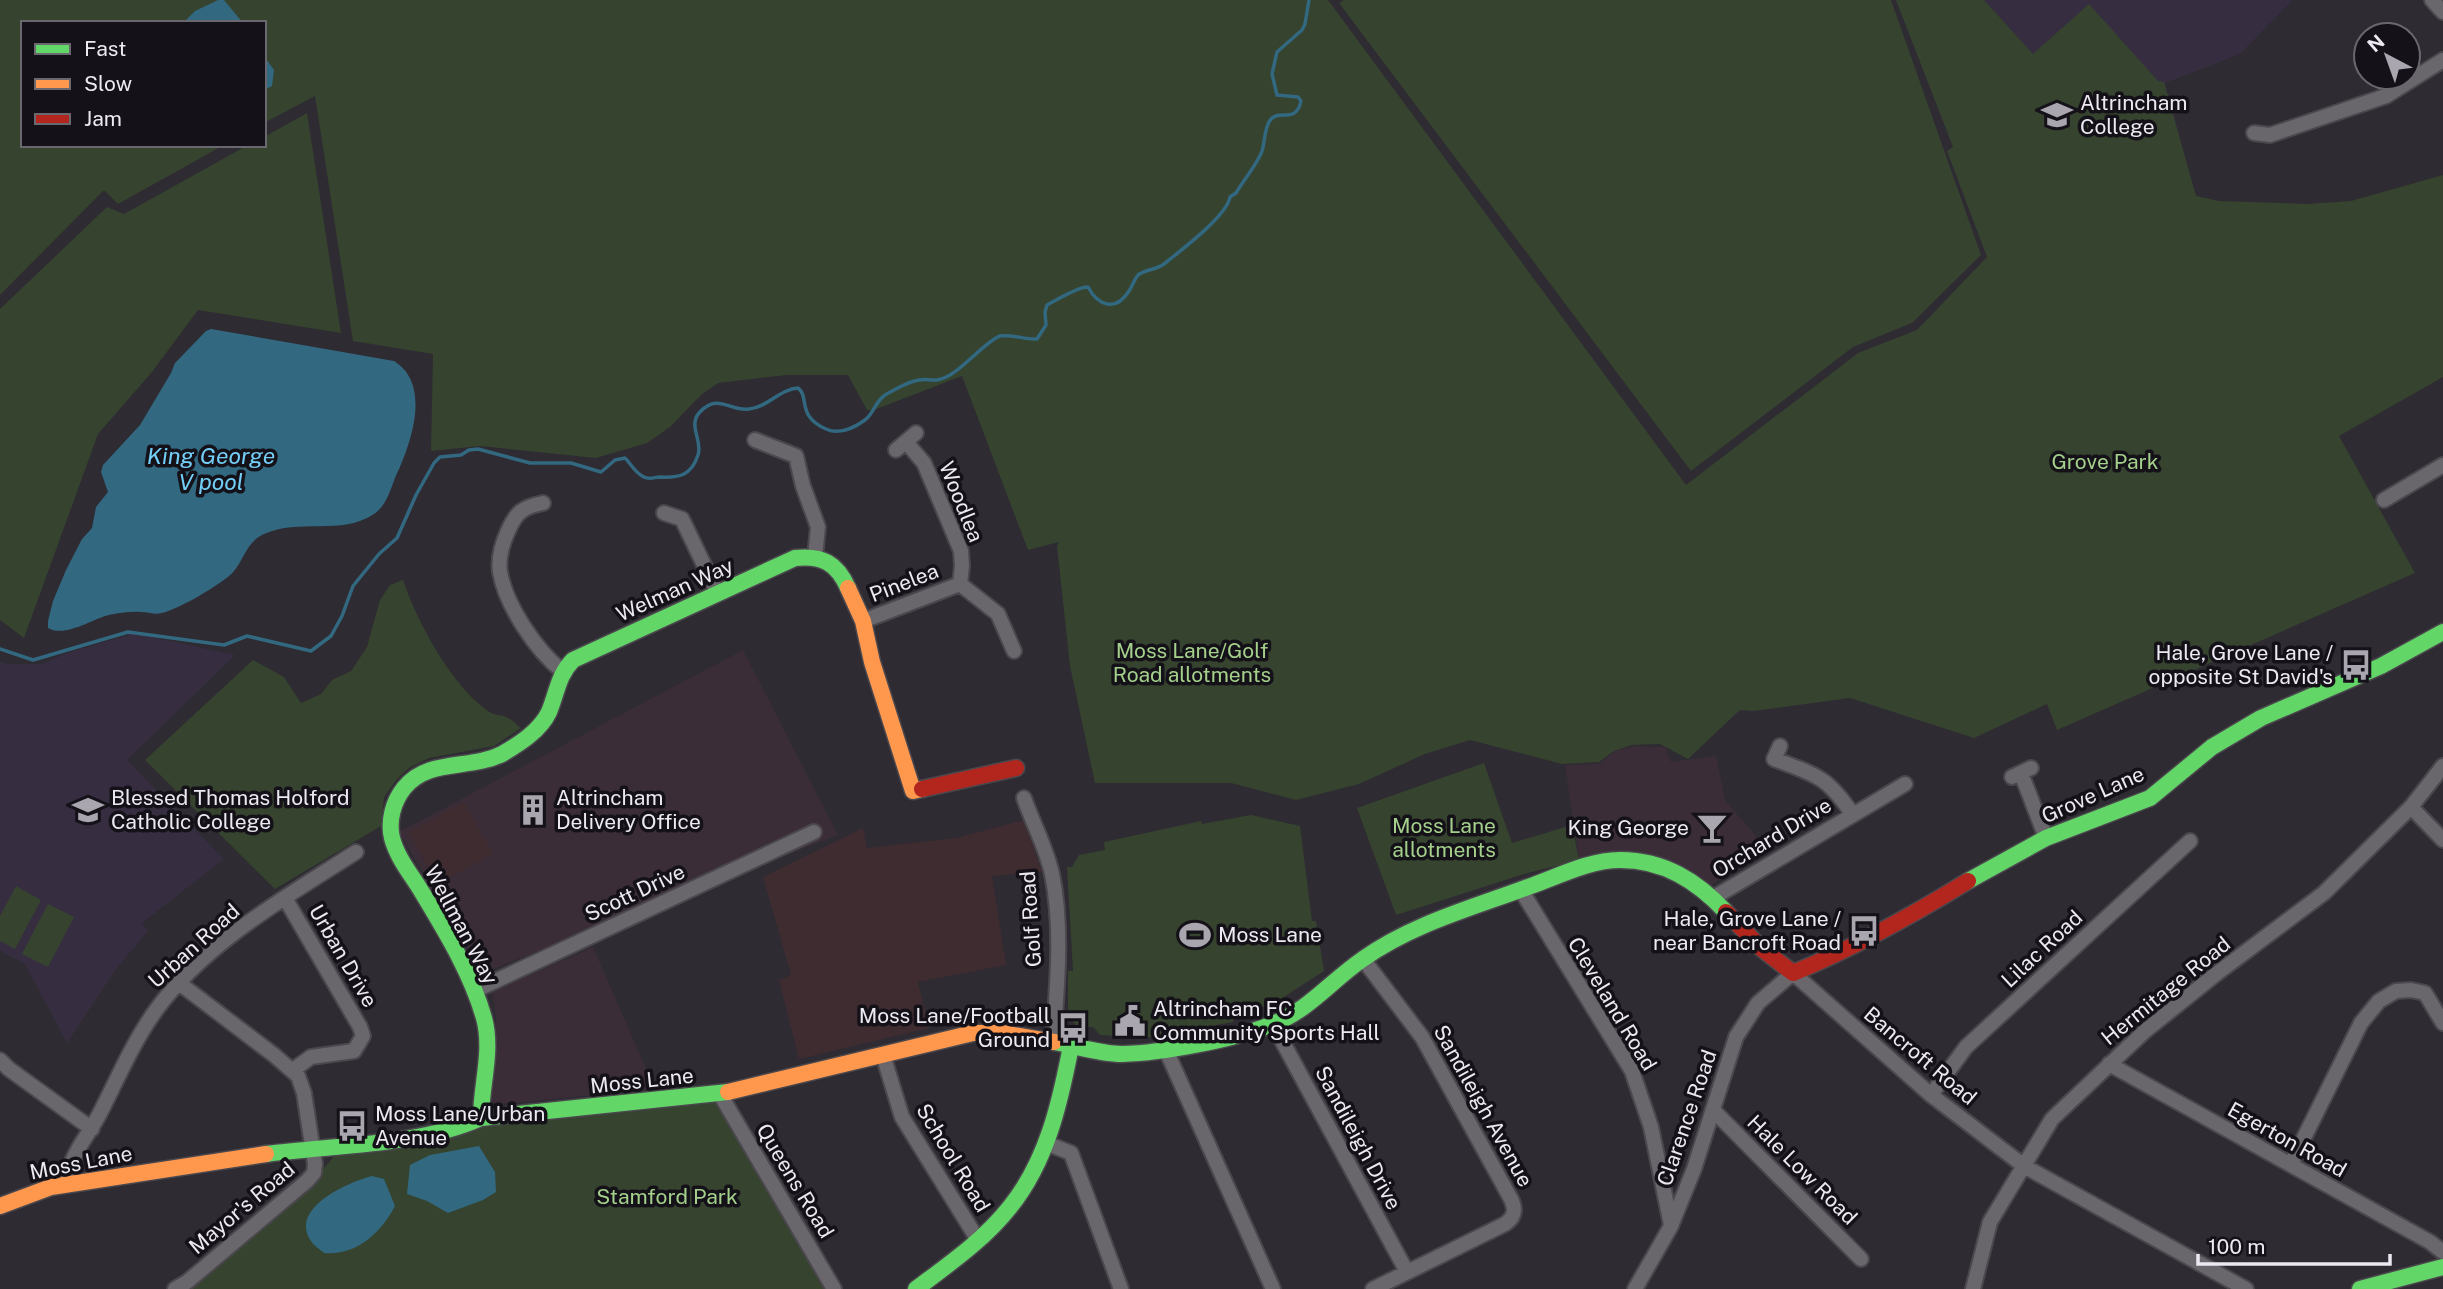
<svg xmlns="http://www.w3.org/2000/svg" width="2443" height="1289" viewBox="0 0 2443 1289" font-family="'Public Sans',sans-serif">
  <style>
    .commercial { fill: #3a2d38 }
    .industrial { fill: #3e2c30 }
    .built { fill: #362e40 }
    .green { fill: #36432f }
    .water { fill: #326880 }
    .lines { fill: none; stroke-linecap: round; stroke-linejoin: round }
    .stream { stroke: #326880; stroke-width: 3.5 }
    .street-casing { stroke: #4a474d; stroke-width: 18 }
    .fast-casing { stroke: #4a474d; stroke-width: 19 }
    .slow-casing { stroke: #4a474d; stroke-width: 19 }
    .jam-casing { stroke: #4a474d; stroke-width: 19 }
    .street { stroke: #69666c; stroke-width: 14 }
    .fast { stroke: #63d668; stroke-width: 16 }
    .slow { stroke: #ff974d; stroke-width: 16 }
    .jam { stroke: #b3261e; stroke-width: 16 }
    .labels { text-anchor: middle; stroke-width: 7; stroke-linejoin: round; paint-order: stroke }
    .poi-label { font-size: 21px; fill: #ece9f2; stroke: #141218; text-anchor: start }
    .park-label { font-size: 21px; fill: #a4d08b; stroke: #141218 }
    .street-label { font-size: 21px; fill: #ece9f2; stroke: #141218 }
    .water-label { font-size: 23px; font-style: italic; fill: #74cff8; stroke: #141218 }
  </style>
  <rect width="100%" height="100%" fill="#2e2b32"/>
  <path class="commercial" d="M743,650L838,835L482,973L399,832Z
    M1635,746L1665,747L1671,762L1716,756L1725,800L1768,850L1707,887L1683,868L1579,859L1565,765L1599,764L1615,751Z
    M593,947L655,1089L502,1104L492,1102L496,1017L492,992Z"/>
  <path class="industrial" d="M464,802L493,854L438,884L408,832Z
    M1024,820L1042,872L992,876L1006,965L918,982L929,1028L799,1059L779,980L791,975L763,877L863,828L867,848L956,838Z"/>
  <path class="built" d="M1896,0H2293L2240,54L2165,83L2195,194L1947,151L1953,147Z
    M129,632L235,655L127,760L224,859L142,923L148,931L117,968L67,1043L25,964L0,951V662L7,664H42L64,654L128,635Z"/>
  <path class="green" d="M0,0H1328L1686,485L1858,353L1917,330L1987,257L1947,151L1953,147L1896,0H1984L2033,54L2089,4L2158,81L2164,82L2196,196L2219,201L2307,204L2351,201L2443,175V377L2339,436L2415,573L2057,730L2047,704L1974,738L1850,698L1753,711L1740,710L1688,759L1660,744L1632,745L1614,751L1599,762L1562,764L1470,740L1425,754L1359,784L1296,800L1231,783H1095L1070,666L1057,546L1059,542L1028,550L962,376L874,410H867L848,375H786L718,383L701,395L670,427L647,443L596,458L480,446L431,451L433,354L353,341L315,96L264,123V23H23V145H224L118,204L104,190L0,295Z
    M1344,0H1891L1981,255L1912,323L1853,347L1691,471L1339,3Z
    M307,113L341,333L198,310L152,372L98,434L24,638L0,620V309L107,207L124,214L248,145H264V137Z
    M403,580C417,622 452,686 488,711C494,716 502,714 508,718C513,720 517,725 521,728L494,746L429,758L409,768L397,779L384,797L381,826L275,889L145,760L253,660L284,677L301,703L321,694L332,680L351,671L367,647L380,600L390,585Z
    M1484,763L1512,843L1572,825L1579,860L1524,874L1396,915L1357,808Z
    M1251,815L1300,826L1312,921H1316L1324,971L1273,1004L1233,1016V1022L1144,1038L1100,1035L1093,1027H1077L1068,1013V971H1073L1067,867H1072L1079,855L1105,850L1104,842L1201,821L1202,824Z
    M16,886L41,900L15,949L0,941V916Z
    M48,904L74,917L48,967L22,954Z
    M719,1101L825,1289H182L319,1174L341,1148L534,1119Z"/>
  <path class="water" d="M218,0H224L243,23H214L212,20L208,23H183L195,11Z
    M264,56L274,70L272,86L264,90Z
    M211,329L394,361C433,385 410,446 395,478C390,491 386,506 374,514C341,536 299,518 264,534C244,543 244,564 228,577C212,589 181,608 162,613C155,615 148,612 141,612C131,611 119,613 109,615C92,619 65,638 48,628V621L53,601L66,570L82,539L92,528L96,507L108,492L101,472L103,465L140,425L171,373L175,363L206,331Z
    M479,1146L495,1172L496,1192L483,1200L448,1213L427,1201L407,1194L410,1165L430,1155Z
    M372,1176L384,1179L395,1206C381,1233 356,1256 324,1253C320,1249 314,1246 311,1241C288,1208 349,1182 372,1176Z"/>
  <g class="lines">
    <path class="stream" d="M0,649L33,660L128,632L224,645L247,636L311,651L331,636L342,616L353,586L379,554L397,538L416,495L434,463L440,457L461,455L469,450L478,449L530,463H571L601,472L615,460L625,458C631,464 636,474 644,477C649,480 655,477 660,477C679,478 691,476 698,455C703,441 688,426 699,413C718,392 730,412 749,409C768,407 780,389 798,388C810,397 796,416 826,429C839,435 854,428 865,420C874,413 875,402 885,395C894,390 909,381 919,380C932,378 934,384 950,375C963,368 989,339 1000,336C1013,334 1025,340 1037,339L1046,325L1045,312L1047,305C1056,300 1080,286 1088,287C1098,306 1116,312 1129,291C1133,285 1134,280 1138,275C1146,269 1156,270 1164,264C1180,251 1227,216 1230,197L1236,193C1243,181 1258,163 1262,151C1265,142 1264,127 1271,119C1280,109 1296,124 1301,101L1298,97L1277,95L1272,74L1277,52L1302,30L1305,24L1309,0"/>
    <defs>
      <path id="street" d="M2432,0L2443,12
        M2254,133L2270,135L2386,96L2443,60
        M755,440L796,456L803,486L818,527L815,557
        M906,442L924,463L961,551L962,566L960,584
        M896,450L916,433
        M2384,500L2443,465
        M543,503C523,507 516,512 508,531C502,544 498,558 500,572C506,606 536,650 562,671
        M664,513L682,519L718,594
        M960,584L998,614L1014,651
        M863,621L960,584
        M1780,746L1774,759C1816,775 1827,776 1853,815
        M2021,773L2046,838
        M2012,777L2031,768
        M1024,798C1033,824 1046,847 1052,874C1063,928 1057,988 1053,1042
        M2411,807L2443,840
        M1521,890L1632,1071L1651,1127L1671,1225
        M285,898L360,1027L363,1036L354,1051L311,1057L293,1070
        M1713,898L1905,784
        M1363,959L1422,1037L1511,1199C1516,1209 1515,1217 1505,1224L1373,1289
        M474,991L814,832
        M1273,1024L1407,1272
        M1166,1050L1273,1289
        M883,1055L902,1117L978,1240
        M0,1060L9,1069L92,1129
        M2109,1064L2430,1242L2443,1252
        M720,1094L834,1289
        M1931,1095L1966,1047L2190,841
        M1713,1110L1861,1259
        M1046,1143L1071,1153L1121,1289
        M2291,1164L2361,1023L2379,1001L2396,991L2411,990L2425,993L2443,1023
        M68,1184C66,1159 89,1135 100,1113C118,1078 133,1042 156,1010C206,942 286,897 356,852
        M175,1289L187,1282L307,1181L314,1173L315,1164L304,1093L298,1076L274,1055L179,983
        M1635,1289L1671,1226L1694,1169L1736,1037L1758,1003L1793,973L1931,1095L2024,1166L2246,1289
        M1973,1289L1990,1222L2052,1119L2145,1031L2216,974L2324,893L2411,807L2443,766"/>
      <path id="fast" d="M1968,881L2046,838L2150,798L2212,747L2261,718L2381,666L2443,632
        M1054,1042C1076,1046 1100,1054 1122,1054C1164,1053 1235,1039 1273,1024C1309,1010 1332,980 1363,959C1412,924 1472,908 1528,887C1557,877 1589,860 1620,860C1664,860 1697,881 1726,912
        M481,1118C481,1085 493,1051 484,1018C471,972 444,929 420,889C410,873 397,857 392,838C388,821 393,802 404,788C428,758 470,770 502,754C519,744 540,731 549,712C557,693 558,675 573,660L795,558C822,555 837,563 848,588
        M266,1154C334,1145 419,1146 481,1118L728,1092
        M916,1289C949,1264 984,1240 1010,1207C1047,1161 1060,1103 1071,1046
        M2360,1289L2443,1267"/>
      <path id="slow" d="M848,588L863,621L872,662L913,791L922,789
        M728,1092L973,1033H1002L1054,1042
        M0,1206L51,1187L266,1154"/>
      <path id="jam" d="M922,789L1016,768
        M1726,912L1761,948L1793,973C1854,948 1911,916 1968,881"/>
    </defs>
    <use href="#street" class="street-casing"/>
    <use href="#fast" class="fast-casing"/>
    <use href="#slow" class="slow-casing"/>
    <use href="#jam" class="jam-casing"/>
    <use href="#street" class="street"/>
    <use href="#fast" class="fast"/>
    <use href="#slow" class="slow"/>
    <use href="#jam" class="jam"/>
  </g>
  <defs>
    <symbol id="school-bare" viewBox="-9 -9 18 18"><path d="M0-5L7-2L0 1L-7-2ZM-4 1L0 2.5L4 1V4Q0 6-4 4Z" fill="#aaa6af" stroke="#141218" stroke-width="2.5" paint-order="stroke"/></symbol>
    <symbol id="bus-bare" viewBox="-9 -9 18 18"><path d="M-5-6H5V4H4V6H2V4H-2V6H-4V4H-5ZM-3.5-4V0h7V-4ZM-3.5 1.2v1.5H-2V1.2ZM2 1.2v1.5H3.5V1.2Z" fill="#aaa6af" stroke="#141218" stroke-width="2.5" paint-order="stroke"/></symbol>
    <symbol id="building-bare" viewBox="-9 -9 18 18"><path d="M-4-6H4V6H1V3H-1V6H-4ZM-2.5-4.3h1.7v1.8h-1.7ZM.8-4.3h1.7v1.8H.8ZM-2.5-1h1.7V.8h-1.7ZM.8-1h1.7V.8H.8Z" fill="#aaa6af" stroke="#141218" stroke-width="2.5" paint-order="stroke"/></symbol>
    <symbol id="bar-bare" viewBox="-9 -9 18 18"><path d="M-6-5H6L.8 .8V4.5H3.5V6h-7V4.5H-.8V.8Z" fill="#aaa6af" stroke="#141218" stroke-width="2.5" paint-order="stroke"/></symbol>
    <symbol id="stadium-bare" viewBox="-9 -9 18 18"><path d="M0-5a6.5 5 0 1 0 0 10a6.5 5 0 1 0 0-10ZM-3.5-1.8h7v3.6h-7Z" fill="#aaa6af" stroke="#141218" stroke-width="2.5" paint-order="stroke"/></symbol>
    <symbol id="civic-bare" viewBox="-9 -9 18 18"><path d="M-.6-6.5H3V-4.5H.6V-3L4-1V1h2V6H-6V1h2V-1L-.6-3ZM-1.2 2.5V6h2.4V2.5Z" fill="#aaa6af" stroke="#141218" stroke-width="2.5" paint-order="stroke"/></symbol>
  </defs>
  <g fill-rule="evenodd">
    <use href="#school-bare" x="2035" y="93" width="44" height="44"/>
    <use href="#bus-bare" x="2334" y="643" width="44" height="44"/>
    <use href="#school-bare" x="66" y="788" width="44" height="44"/>
    <use href="#building-bare" x="511" y="788" width="44" height="44"/>
    <use href="#bar-bare" x="1690" y="806" width="44" height="44"/>
    <use href="#bus-bare" x="1842" y="909" width="44" height="44"/>
    <use href="#stadium-bare" x="1173" y="913" width="44" height="44"/>
    <use href="#civic-bare" x="1108" y="999" width="44" height="44"/>
    <use href="#bus-bare" x="1051" y="1006" width="44" height="44"/>
    <use href="#bus-bare" x="330" y="1104" width="44" height="44"/>
  </g>
  <g class="labels">
    <g class="poi-label">
      <text x="2080" y="110">Altrincham<tspan x="2080" dy="24">College</tspan></text>
      <text x="2333" y="660" text-anchor="end">Hale, Grove Lane /<tspan x="2333" dy="24">opposite St David's</tspan></text>
      <text x="111" y="805">Blessed Thomas Holford<tspan x="111" dy="24">Catholic College</tspan></text>
      <text x="556" y="805">Altrincham<tspan x="556" dy="24">Delivery Office</tspan></text>
      <text x="1689" y="835" text-anchor="end">King George</text>
      <text x="1841" y="926" text-anchor="end">Hale, Grove Lane /<tspan x="1841" dy="24">near Bancroft Road</tspan></text>
      <text x="1218" y="942">Moss Lane</text>
      <text x="1153" y="1016">Altrincham FC<tspan x="1153" dy="24">Community Sports Hall</tspan></text>
      <text x="1050" y="1023" text-anchor="end">Moss Lane/Football<tspan x="1050" dy="24">Ground</tspan></text>
      <text x="375" y="1121">Moss Lane/Urban<tspan x="375" dy="24">Avenue</tspan></text>
    </g>
    <g class="park-label">
      <text x="2105" y="469">Grove Park</text>
      <text x="1192" y="658">Moss Lane/Golf<tspan x="1192" dy="24">Road allotments</tspan></text>
      <text x="1444" y="833">Moss Lane<tspan x="1444" dy="24">allotments</tspan></text>
      <text x="667" y="1204">Stamford Park</text>
    </g>
    <g class="street-label">
      <text transform="translate(961 502) rotate(68)" y="7">Woodlea</text>
      <text transform="translate(904 583) rotate(-21)" y="7">Pinelea</text>
      <text transform="translate(675 590) rotate(-24)" y="7">Welman Way</text>
      <text transform="translate(2093 795) rotate(-24)" y="7">Grove Lane</text>
      <text transform="translate(1772 838) rotate(-31)" y="7">Orchard Drive</text>
      <text transform="translate(635 893) rotate(-25)" y="7">Scott Drive</text>
      <text transform="translate(1031 919) rotate(-94)" y="7">Golf Road</text>
      <text transform="translate(461 925) rotate(62)" y="7">Wellman Way</text>
      <text transform="translate(194 946) rotate(-42)" y="7">Urban Road</text>
      <text transform="translate(2042 949) rotate(-43)" y="7">Lilac Road</text>
      <text transform="translate(343 956) rotate(60)" y="7">Urban Drive</text>
      <text transform="translate(2166 991) rotate(-39)" y="7">Hermitage Road</text>
      <text transform="translate(1612 1004) rotate(59)" y="7">Cleveland Road</text>
      <text transform="translate(1920 1056) rotate(40)" y="7">Bancroft Road</text>
      <text transform="translate(642 1081) rotate(-6)" y="7">Moss Lane</text>
      <text transform="translate(1483 1106) rotate(61)" y="7">Sandileigh Avenue</text>
      <text transform="translate(1687 1118) rotate(-71)" y="7">Clarence Road</text>
      <text transform="translate(1358 1138) rotate(62)" y="7">Sandileigh Drive</text>
      <text transform="translate(2287 1140) rotate(29)" y="7">Egerton Road</text>
      <text transform="translate(953 1158) rotate(59)" y="7">School Road</text>
      <text transform="translate(81 1163) rotate(-11)" y="7">Moss Lane</text>
      <text transform="translate(1802 1170) rotate(45)" y="7">Hale Low Road</text>
      <text transform="translate(795 1181) rotate(59)" y="7">Queens Road</text>
      <text transform="translate(242 1208) rotate(-40)" y="7">Mayor's Road</text>
    </g>
    <g class="water-label">
      <text x="211" y="464">King George<tspan x="211" dy="26">V pool</tspan></text>
    </g>
  </g>
  <rect x="21" y="21" width="245" height="126" fill="#141218" stroke="#6a686f" stroke-width="2"/>
  <rect x="35" y="44" width="35" height="10" fill="#63d668" stroke="#6a686f" stroke-width="2"/>
  <text x="84" y="56" font-size="21" fill="#ece9f2">Fast</text>
  <rect x="35" y="79" width="35" height="10" fill="#ff974d" stroke="#6a686f" stroke-width="2"/>
  <text x="84" y="91" font-size="21" fill="#ece9f2">Slow</text>
  <rect x="35" y="114" width="35" height="10" fill="#b3261e" stroke="#6a686f" stroke-width="2"/>
  <text x="84" y="126" font-size="21" fill="#ece9f2">Jam</text>
  <g transform="translate(2387 56) rotate(319)"><circle r="33" fill="#141218" stroke="#6a686f" stroke-width="2"/>
  <path d="M0-5L12 26L0 18L-12 26Z" fill="#aaa6af"/>
  <text y="-10" font-size="19" font-weight="bold" text-anchor="middle" fill="#ece9f2">N</text>
  </g>
  <path d="M2198 1254v10h192v-10" fill="none" stroke="#ece9f2" stroke-width="3.5"/>
  <text x="2208" y="1254" font-size="21" fill="#ece9f2" stroke="#141218" stroke-width="5" paint-order="stroke">100 m</text>
</svg>
